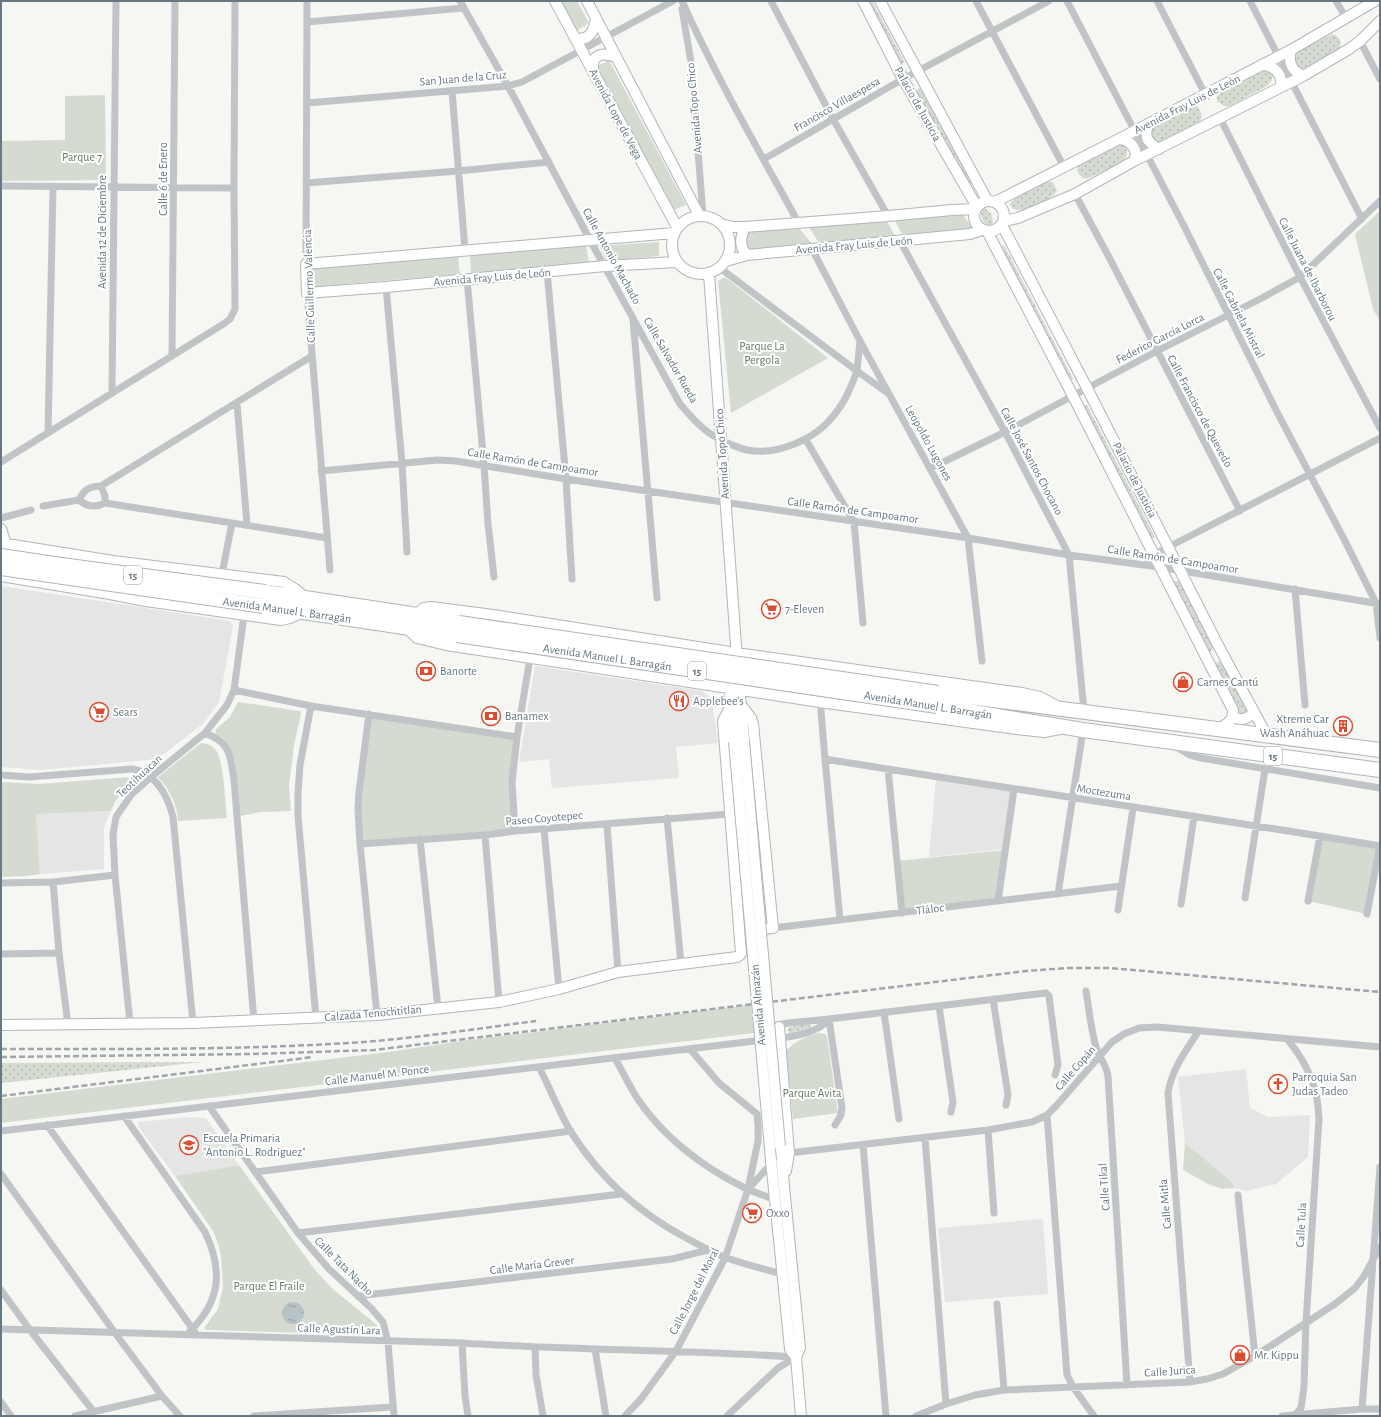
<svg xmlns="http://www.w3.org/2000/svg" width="1381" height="1417" viewBox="0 0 1381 1417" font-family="'Alegreya Sans',sans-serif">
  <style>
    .built { fill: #e4e5e4 }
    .grass { fill: url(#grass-dots) }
    .park { fill: #d6dbd2 }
    .water { fill: url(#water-ripples) }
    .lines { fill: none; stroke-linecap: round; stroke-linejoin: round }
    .secondary-casing { stroke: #b0b6ba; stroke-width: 12 }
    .highway-casing { stroke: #b1b5b8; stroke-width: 16 }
    .street { stroke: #c0c4c7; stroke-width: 7 }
    .secondary { stroke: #fff; stroke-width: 10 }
    .highway { stroke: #fff; stroke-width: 14 }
    .rail { stroke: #9fa6ab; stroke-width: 2.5; stroke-dasharray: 6 3; stroke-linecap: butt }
    .secondary-bridge-casing { stroke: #b0b6ba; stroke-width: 12; stroke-linecap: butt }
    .highway-bridge-casing { stroke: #b1b5b8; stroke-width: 16; stroke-linecap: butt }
    .secondary-bridge { stroke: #fff; stroke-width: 10 }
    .highway-bridge { stroke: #fff; stroke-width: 14 }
    .labels { text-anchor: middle; stroke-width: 4; stroke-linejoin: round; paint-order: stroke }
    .shield { fill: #fff; stroke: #95a0a8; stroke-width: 1 }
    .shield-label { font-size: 11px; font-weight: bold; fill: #677882 }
    .street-label { font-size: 12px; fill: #677882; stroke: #fff }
    .park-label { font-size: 12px; fill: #6b7a65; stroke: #fff }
    .poi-label { font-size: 12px; fill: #677882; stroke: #fff; text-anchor: start }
  </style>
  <defs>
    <pattern id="grass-dots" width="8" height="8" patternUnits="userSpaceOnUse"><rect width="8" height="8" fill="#d6dbd2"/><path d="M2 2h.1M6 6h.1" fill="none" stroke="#b1b6b0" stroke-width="1.8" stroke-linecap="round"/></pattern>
    <pattern id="water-ripples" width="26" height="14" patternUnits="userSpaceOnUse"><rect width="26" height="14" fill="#b7c3c6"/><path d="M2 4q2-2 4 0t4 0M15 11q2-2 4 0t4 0" fill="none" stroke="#99a3a6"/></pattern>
  </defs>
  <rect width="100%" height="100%" fill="#f6f6f3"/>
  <path class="built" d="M1,586L230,621L233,626L219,702L204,723L157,759L41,770L1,767Z
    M535,666L702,691L708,695L712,702L718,743L676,747L679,778L552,788L549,759L519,762Z
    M936,778L1011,791L1004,849L929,857Z
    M111,811L104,827V869L40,874L36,814Z
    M1246,1069L1250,1108L1268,1117L1310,1115L1308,1157L1276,1184L1246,1191L1235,1188L1231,1181L1185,1143L1178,1077Z
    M189,1117L206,1118L239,1165L175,1176L138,1126L139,1122Z
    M1043,1219L1048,1294L945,1302L938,1228Z"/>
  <path class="grass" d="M866,1H872L905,62L901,64Z
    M1333,34C1341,37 1343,44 1338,51L1302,69H1298L1292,57L1294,53Z
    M1264,68L1273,73L1272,80L1267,86L1230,106H1224L1217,101V94L1219,90Z
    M920,88L972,184L967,186L915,91Z
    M1191,105H1197L1201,113L1202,117L1199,122L1160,142H1156L1149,136L1151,125Z
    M1115,144C1128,144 1130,151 1123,162L1086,179C1079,176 1076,172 1078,165Z
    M1048,181L1053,182L1057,191C1051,200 1023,213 1013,209L1010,205C1013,194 1038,186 1048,181Z
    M984,208C991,211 994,218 992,225L990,226C983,224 981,218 981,212Z
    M1004,245L1073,379L1069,381L1000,248Z
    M1087,405L1155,537L1151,539L1083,407Z
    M1175,581H1179L1181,583L1214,647L1211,651H1208L1173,583Z
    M1220,661L1222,662L1246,708V711L1244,713L1241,714L1239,712L1215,667V663Z
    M809,1024L811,1026L810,1028L790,1033L787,1030L789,1027Z
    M203,1062L1,1083V1063Z"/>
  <path class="park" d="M558,1H577L589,23L575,32Z
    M609,60L686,205L674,210L594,68Z
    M105,95L106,180L1,181V141L65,140V96Z
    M1380,211V321L1373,309L1355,234Z
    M963,215L974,230L903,236L894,219Z
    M887,221L896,238L819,243L809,227Z
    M800,229L812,244L747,251L745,232Z
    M659,242V256L607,261L599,246Z
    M586,245L589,263L471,274L470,255Z
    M458,256L460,274L312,287V267Z
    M725,277L828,358L731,413L718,281Z
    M238,702L300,711L301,714L294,745L289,786L291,811L261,812L240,816L234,760L215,737L216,729L230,717Z
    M369,714L517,737L512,782L515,831L360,844L358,825Z
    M201,743C207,743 214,746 217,752C224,764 225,802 227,818L178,821C177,804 170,790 158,777Z
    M129,777V783L115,802L111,811L36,814L40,874L26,876L1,877V782L39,784Z
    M1319,838L1380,845L1367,914L1308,901Z
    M1005,850L998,901L902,913L897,861Z
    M751,1005L755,1033L1,1123V1099L389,1052L454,1042Z
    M820,1033L825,1034L827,1037L838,1113L793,1119L786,1051C794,1041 807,1036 820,1033Z
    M1185,1143L1231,1181L1235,1188L1222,1189L1208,1184L1183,1170Z
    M239,1165L315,1270L333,1289L377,1325L378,1333L376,1335L207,1330L204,1328L218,1309L221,1296L223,1287L221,1256L218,1244L213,1231L175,1176Z"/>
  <path class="water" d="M282 1313a11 11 0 1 1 22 0a11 11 0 1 1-22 0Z"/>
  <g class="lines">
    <defs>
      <path id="secondary" d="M555,1L677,227
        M587,1L699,215
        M863,1L903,79L977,207
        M880,1L987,200
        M575,38C590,42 594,30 596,19
        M1291,50C1288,62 1291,70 1303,76
        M1261,65C1274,65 1283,74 1281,87
        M593,70V61C599,52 607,54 616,57
        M1148,124C1144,138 1147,142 1159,149
        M1119,139C1131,140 1139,150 1134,161
        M974 216a15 15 0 1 1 30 0a15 15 0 1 1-30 0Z
        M995,202L1119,139L1291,50L1375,1
        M672 245a29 29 0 1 1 58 0a29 29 0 1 1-58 0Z
        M1004,221L1018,218L1075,194L1134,161L1303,76L1349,49L1360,41L1380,21
        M721,224L733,227H745L888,216L952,210L975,209
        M1002,225L1087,388L1218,645L1267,736
        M745,227C740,238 739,246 747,255
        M987,231L1073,396L1233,710C1234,721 1226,725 1217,729
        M674,233L306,264L307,293L386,287L605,266L676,262
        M726,261L747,255L970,234L982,230
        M709,274L737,659
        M1,529L6,544V549
        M1,543L113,561L284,582L295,589L306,598
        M1,576L110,594L146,601L281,620L290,618L304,612
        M415,615L424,608L431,607L493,615L736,653L1022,693L1040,697L1057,706
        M406,627L417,638L446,645L820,702L1017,729L1044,732L1060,729
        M729,683L734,742
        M739,685L744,741
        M741,705L751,718L753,724L773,928L753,930
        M1233,717C1242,721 1248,719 1254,712
        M1,1025L193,1023L377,1015L499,1002L559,989L618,972L737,957L740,955L741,953L723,721L731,705
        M779,1027L789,1153L786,1171
        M780,1146L800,1348L796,1357
        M771,1160L790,1349L796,1357L801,1416"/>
      <path id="highway" d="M265,592L411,614L459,623
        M263,606L457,635
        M938,693L1380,750
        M937,706L1083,730L1380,770"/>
    </defs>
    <use href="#secondary" class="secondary-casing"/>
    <use href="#highway" class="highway-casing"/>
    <path class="street" d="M460,1L508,86L590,240L680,404C692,418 704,432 721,440C729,444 739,448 747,450C777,456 816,439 834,415C845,402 851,387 857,371L889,394
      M682,1C716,77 758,149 798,222
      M771,1L833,119L888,216
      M976,1L1064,167
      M1067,1L1184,226L1277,412L1344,539L1376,603L1380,638
      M1157,1L1205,94
      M1250,1L1362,219
      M1336,1L1346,18
      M682,9L691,62L703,215
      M307,22L463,8
      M1360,41L1380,79
      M452,91L465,250
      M307,103L508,86L522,82L673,1
      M1220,118L1300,277L1380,428
      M764,159L903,79L1049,1
      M306,183L458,171L549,162
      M1,186L234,188
      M1075,194L1110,259L1240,511
      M900,241L1005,432L1069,555L1084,711
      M812,249L860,341L968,538L982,661
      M306,264L307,1
      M720,268L857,371L860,341
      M547,271L566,479L572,579
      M467,279L484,465L488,524L494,577
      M386,287L402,463L407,552
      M307,293L330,570
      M633,319L657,598
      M172,356L175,1
      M112,392L116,1
      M237,403L247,525
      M48,433L53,188
      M806,440L854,522L863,623
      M1,462L225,323L230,319L235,309L234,188L235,1
      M931,468L1005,432L1157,351L1262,298L1300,277L1380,201
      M321,471L437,460L456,461L566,479L968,538L1069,555L1159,567L1380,604
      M101,486L105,496V503
      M79,500C84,490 89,486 101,486L312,356
      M43,506L79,500C87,507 95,508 105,503L327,538
      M1,518L31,510
      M1146,565L1153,555L1380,438
      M222,574L232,523
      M1295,589L1305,705
      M234,690L311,706L517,737
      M820,699L825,759L840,920
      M311,706L300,765L298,793V816L316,1018
      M369,714L359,792L358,808L360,844L377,1015
      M205,733C231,743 230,755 234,780L254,1021
      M1174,746L1190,755L1201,758L1380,788
      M825,759C1010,789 1195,815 1380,846
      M888,769L902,913
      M1,775L29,777L132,769C156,772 168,797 173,817L193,1023
      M667,818L681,963
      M607,825L618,972
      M544,829L559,989
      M515,831L512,782L517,737L530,658
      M485,835L499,1002
      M420,839L438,1008
      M360,844L485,835L515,831L730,814
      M53,882L59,953L68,1025
      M1,883L53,882L115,875
      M1058,894L1083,730
      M1245,898L1265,769
      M998,901L1014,789
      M1308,901L1320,836
      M1181,904L1194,816
      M1118,910L1133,808
      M1367,914L1380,845
      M773,928L1121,886
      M1,954L59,953
      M1086,991C1089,1010 1091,1029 1096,1047C1099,1058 1106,1063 1108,1076L1127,1385
      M993,999L1008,1095L1006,1105
      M939,1006L953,1102L951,1112
      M884,1012L899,1119
      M829,1019L842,1108L841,1115L835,1125
      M130,1023L115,875L113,835L116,817L131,795L151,777L205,733L227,705L234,690L244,615
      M776,1029L783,1024L788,1023L829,1019L1046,993L1049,996L1058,1065L1055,1075
      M776,1039C793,1036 817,1034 829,1019
      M1288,1040C1308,1065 1318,1087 1319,1119L1306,1322L1304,1387L1301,1408L1294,1416
      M615,1058C622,1071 629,1085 637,1098C664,1138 704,1168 747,1189C756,1193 766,1196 776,1200
      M539,1067C550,1088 559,1112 571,1132C601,1179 638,1212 686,1238C699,1245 711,1252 724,1257C743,1264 763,1269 783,1274
      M209,1106L298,1233L329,1269L371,1308L383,1322L388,1342L394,1416
      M1047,1115L1067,1375L1073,1387L1094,1416
      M124,1116L205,1232C223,1270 221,1301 190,1331
      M47,1125L197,1335
      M988,1130L994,1213
      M1,1131L763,1040
      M925,1138L946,1404
      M863,1145L886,1416
      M785,1152L789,1153L988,1130L1032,1122L1047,1115L1056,1106L1112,1042L1124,1034L1139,1028L1157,1027L1380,1047
      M256,1172L571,1131
      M1,1174L115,1333L162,1396L180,1416
      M750,1187L771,1164
      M1238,1195L1255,1356
      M298,1233L621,1194
      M1,1290L30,1330L94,1412
      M358,1296L672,1259L708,1250
      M997,1304L1004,1390
      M1,1329L462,1343C573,1350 684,1350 796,1357
      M462,1343L465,1396L468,1416
      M535,1348L536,1375L543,1416
      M595,1349L606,1416
      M1190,1382L1168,1093C1172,1069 1185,1052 1198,1032
      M1,1402L11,1416
      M1362,1409L1380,1167
      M75,1416L162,1396
      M254,1416L392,1407
      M625,1416L641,1399L676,1351L725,1258L748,1189L758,1141V1126L757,1114L719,1083L690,1049
      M727,1416L778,1368L796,1357
      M916,1416L946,1404L975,1395L1004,1390L1190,1382L1207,1379L1223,1374L1255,1356L1335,1304L1355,1288L1364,1276L1380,1247
      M1282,1416L1362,1409H1380"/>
    <use href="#secondary" class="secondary"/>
    <use href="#highway" class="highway"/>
    <path class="rail" d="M1,1049C117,1049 234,1050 349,1043C412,1039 474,1029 536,1021
      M1,1057L252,1054L374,1050L1026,971L1067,968H1110L1380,992
      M1,1096L313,1057"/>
    <defs>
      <path id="secondary-bridge" d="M744,741L780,1146
        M734,742L771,1160"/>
      <g id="highway-bridge">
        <path d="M1,556L61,565L265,592"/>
        <path d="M1,568L263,606"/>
        <path d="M459,623L938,693"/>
        <path id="s1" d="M457,635L937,706"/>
      </g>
    </defs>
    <use href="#secondary-bridge" class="secondary-bridge-casing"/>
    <use href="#highway-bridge" class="highway-bridge-casing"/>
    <use href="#secondary-bridge" class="secondary-bridge"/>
    <use href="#highway-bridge" class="highway-bridge"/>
  </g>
  <defs>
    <symbol id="supermarket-ring" viewBox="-11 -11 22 22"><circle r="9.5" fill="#fff" stroke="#d94d30" stroke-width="1.5"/><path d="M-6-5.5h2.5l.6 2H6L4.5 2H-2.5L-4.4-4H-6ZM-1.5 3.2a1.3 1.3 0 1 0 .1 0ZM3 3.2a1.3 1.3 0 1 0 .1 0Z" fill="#d94d30"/></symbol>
    <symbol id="bank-ring" viewBox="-11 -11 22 22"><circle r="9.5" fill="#fff" stroke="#d94d30" stroke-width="1.5"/><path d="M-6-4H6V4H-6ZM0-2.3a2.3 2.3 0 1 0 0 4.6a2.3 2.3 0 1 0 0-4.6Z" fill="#d94d30"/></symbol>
    <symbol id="shop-ring" viewBox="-11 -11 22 22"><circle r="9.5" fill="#fff" stroke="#d94d30" stroke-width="1.5"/><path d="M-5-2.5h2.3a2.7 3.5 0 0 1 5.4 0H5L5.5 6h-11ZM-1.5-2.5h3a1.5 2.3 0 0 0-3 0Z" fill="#d94d30"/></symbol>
    <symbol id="restaurant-ring" viewBox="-11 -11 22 22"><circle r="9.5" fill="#fff" stroke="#d94d30" stroke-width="1.5"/><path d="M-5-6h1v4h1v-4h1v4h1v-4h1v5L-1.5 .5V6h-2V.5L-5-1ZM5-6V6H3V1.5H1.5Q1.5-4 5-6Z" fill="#d94d30"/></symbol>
    <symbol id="building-ring" viewBox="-11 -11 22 22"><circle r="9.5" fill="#fff" stroke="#d94d30" stroke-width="1.5"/><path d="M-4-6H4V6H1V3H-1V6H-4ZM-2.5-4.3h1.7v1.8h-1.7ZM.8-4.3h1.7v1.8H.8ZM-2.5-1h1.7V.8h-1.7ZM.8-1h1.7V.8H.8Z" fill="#d94d30"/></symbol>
    <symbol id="church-ring" viewBox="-11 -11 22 22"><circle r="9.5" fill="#fff" stroke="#d94d30" stroke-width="1.5"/><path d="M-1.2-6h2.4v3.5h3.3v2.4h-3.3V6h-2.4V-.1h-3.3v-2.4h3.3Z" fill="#d94d30"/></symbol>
    <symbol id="school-ring" viewBox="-11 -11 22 22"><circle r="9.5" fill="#fff" stroke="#d94d30" stroke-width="1.5"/><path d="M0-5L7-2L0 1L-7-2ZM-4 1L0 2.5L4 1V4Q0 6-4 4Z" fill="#d94d30"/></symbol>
  </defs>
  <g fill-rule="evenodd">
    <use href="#supermarket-ring" x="760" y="598" width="22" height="22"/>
    <use href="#bank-ring" x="415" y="660" width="22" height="22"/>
    <use href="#shop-ring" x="1172" y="671" width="22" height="22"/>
    <use href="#restaurant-ring" x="668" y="690" width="22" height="22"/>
    <use href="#supermarket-ring" x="88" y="701" width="22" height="22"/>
    <use href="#bank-ring" x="480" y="705" width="22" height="22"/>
    <use href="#building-ring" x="1332" y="715" width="22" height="22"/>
    <use href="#church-ring" x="1267" y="1073" width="22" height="22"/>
    <use href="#school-ring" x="178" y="1134" width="22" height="22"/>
    <use href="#supermarket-ring" x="741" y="1202" width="22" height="22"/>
    <use href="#shop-ring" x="1229" y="1344" width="22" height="22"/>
  </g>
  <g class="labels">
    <g class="shield">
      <rect x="124" y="566" width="18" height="18" rx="3"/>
      <rect x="688" y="662" width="18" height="18" rx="3"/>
      <rect x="1264" y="747" width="18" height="18" rx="3"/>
    </g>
    <g class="shield-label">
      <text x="133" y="579">15</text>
      <text x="697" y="675">15</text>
      <text x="1273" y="760">15</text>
    </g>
    <g class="street-label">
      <text transform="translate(463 78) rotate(-5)" y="4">San Juan de la Cruz</text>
      <text transform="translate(837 104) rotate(-30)" y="4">Francisco Villaespesa</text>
      <text transform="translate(918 104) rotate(61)" y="4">Palacio de Justicia</text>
      <text transform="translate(1187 104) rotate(-27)" y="4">Avenida Fray Luis de León</text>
      <text transform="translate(694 108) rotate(-95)" y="4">Avenida Topo Chico</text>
      <text transform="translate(616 114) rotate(62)" y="4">Avenida Lope de Vega</text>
      <text transform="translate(163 179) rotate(-90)" y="4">Calle 6 de Enero</text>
      <text transform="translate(102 232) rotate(-90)" y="4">Avenida 12 de Diciembre</text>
      <text transform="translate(854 245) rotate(-5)" y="4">Avenida Fray Luis de León</text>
      <text transform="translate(612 256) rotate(61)" y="4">Calle Antonio Machado</text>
      <text transform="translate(1308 269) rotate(63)" y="4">Calle Juana de Ibarborou</text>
      <text transform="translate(492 277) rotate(-5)" y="4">Avenida Fray Luis de León</text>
      <text transform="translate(309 286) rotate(-92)" y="4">Calle Guillermo Valencia</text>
      <text transform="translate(1239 313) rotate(63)" y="4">Calle Gabriela Mistral</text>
      <text transform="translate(1160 338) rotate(-27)" y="4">Federico García Lorca</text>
      <text transform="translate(671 360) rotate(60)" y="4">Calle Salvador Rueda</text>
      <text transform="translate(1200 411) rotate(62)" y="4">Calle Francisco de Quevedo</text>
      <text transform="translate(929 443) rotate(61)" y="4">Leopoldo Lugones</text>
      <text transform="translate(722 454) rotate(-94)" y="4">Avenida Topo Chico</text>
      <text transform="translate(1032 461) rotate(62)" y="4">Calle José Santos Chocano</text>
      <text transform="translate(533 462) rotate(9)" y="4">Calle Ramón de Campoamor</text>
      <text transform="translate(1135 480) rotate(63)" y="4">Palacio de Justicia</text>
      <text transform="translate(853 510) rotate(8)" y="4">Calle Ramón de Campoamor</text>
      <text transform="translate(1173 559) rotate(9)" y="4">Calle Ramón de Campoamor</text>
      <text transform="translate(287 610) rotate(8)" y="4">Avenida Manuel L. Barragán</text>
      <text dy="4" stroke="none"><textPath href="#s1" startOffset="152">Avenida Manuel L. Barragán</textPath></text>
      <text transform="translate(928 705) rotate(9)" y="4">Avenida Manuel L. Barragán</text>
      <text transform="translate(139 776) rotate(-43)" y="4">Teotihuacan</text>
      <text transform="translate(1104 792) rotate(9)" y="4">Moctezuma</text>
      <text transform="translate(544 818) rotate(-5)" y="4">Paseo Coyotepec</text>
      <text transform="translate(930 909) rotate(-7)" y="4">Tláloc</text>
      <text transform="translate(758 1005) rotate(-95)" y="4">Avenida Almazán</text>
      <text transform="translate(373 1013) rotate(-5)" y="4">Calzada Tenochtitlan</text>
      <text transform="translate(1075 1068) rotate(-49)" y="4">Calle Copán</text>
      <text transform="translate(377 1075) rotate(-7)" y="4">Calle Manuel M. Ponce</text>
      <text transform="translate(1104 1187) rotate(-94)" y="4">Calle Tikal</text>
      <text transform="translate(1165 1204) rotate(-95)" y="4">Calle Mitla</text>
      <text transform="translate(1301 1225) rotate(-87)" y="4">Calle Tula</text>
      <text transform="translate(532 1265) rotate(-7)" y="4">Calle María Grever</text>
      <text transform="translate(344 1266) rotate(45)" y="4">Calle Tata Nacho</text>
      <text transform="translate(694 1291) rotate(-63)" y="4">Calle Jorge del Moral</text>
      <text transform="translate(339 1329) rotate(2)" y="4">Calle Agustín Lara</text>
      <text transform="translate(1170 1371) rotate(-4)" y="4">Calle Jurica</text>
    </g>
    <g class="park-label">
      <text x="82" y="161">Parque 7</text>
      <text x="762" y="350">Parque La<tspan x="762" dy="14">Pergola</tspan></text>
      <text x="812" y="1097">Parque Avita</text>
      <text x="269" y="1290">Parque El Fraile</text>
    </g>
    <g class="poi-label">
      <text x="785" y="613">7-Eleven</text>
      <text x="440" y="675">Banorte</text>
      <text x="1197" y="686">Carnes Cantú</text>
      <text x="693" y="705">Applebee's</text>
      <text x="113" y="716">Sears</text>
      <text x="505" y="720">Banamex</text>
      <text x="1329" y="723" text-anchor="end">Xtreme Car<tspan x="1329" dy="14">Wash Anáhuac</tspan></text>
      <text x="1292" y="1081">Parroquia San<tspan x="1292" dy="14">Judas Tadeo</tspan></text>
      <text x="203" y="1142">Escuela Primaria<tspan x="203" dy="14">"Antonio L. Rodriguez"</tspan></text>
      <text x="766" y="1217">Oxxo</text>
      <text x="1254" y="1359">Mr. Kippu</text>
    </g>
  </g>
  <rect width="1381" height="1417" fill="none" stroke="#677882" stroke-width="4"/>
</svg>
